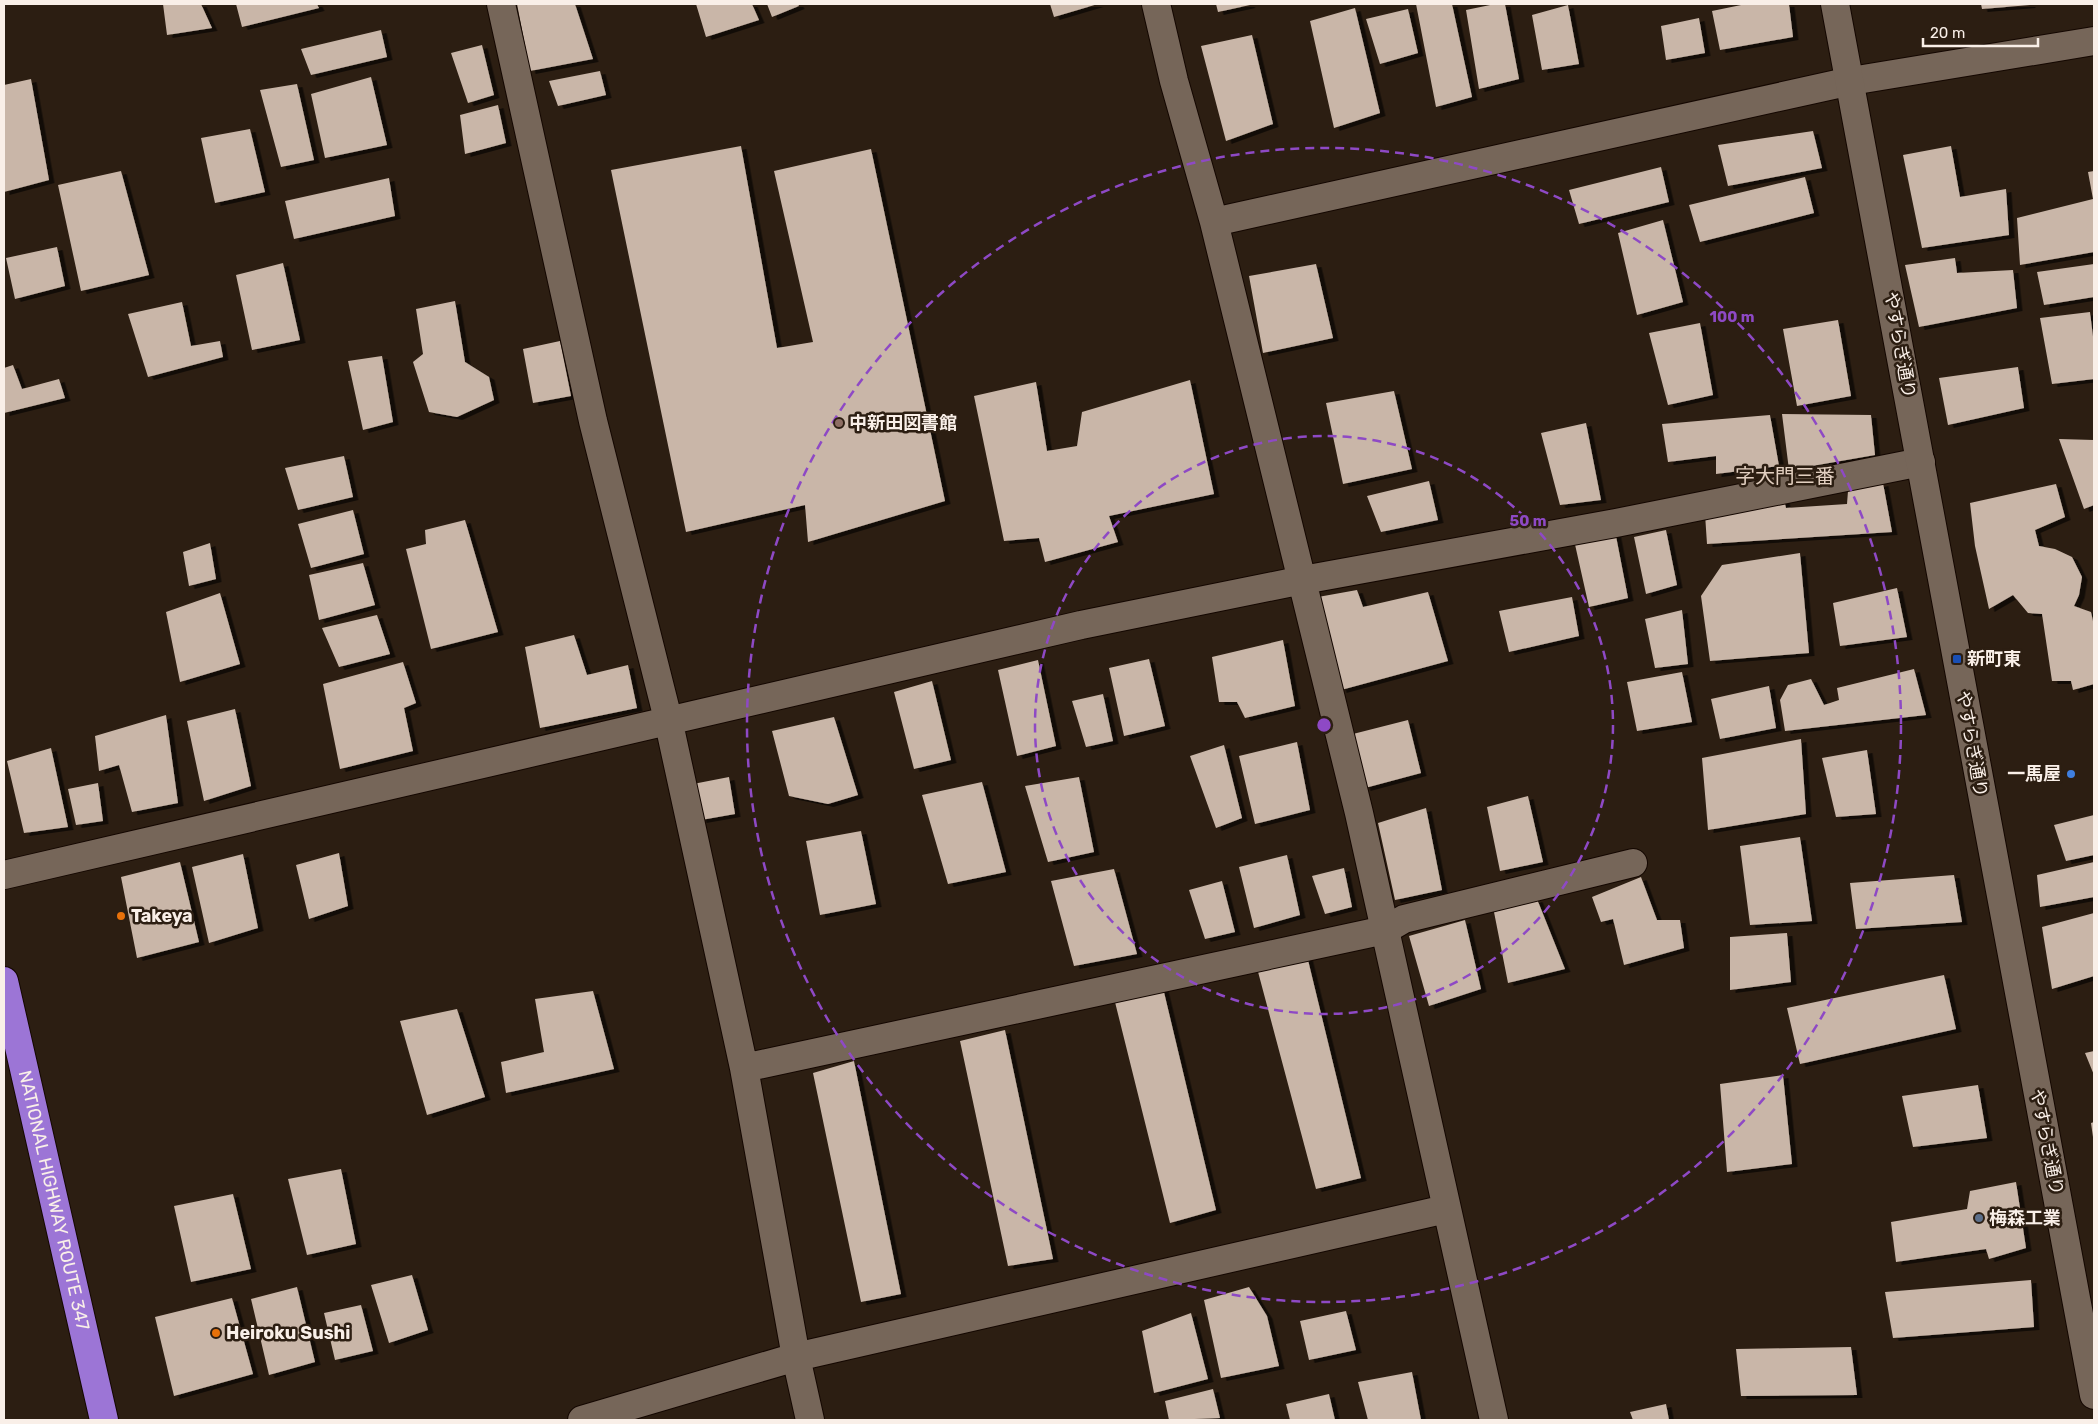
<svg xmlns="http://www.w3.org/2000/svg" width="2098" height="1424" viewBox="0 0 2098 1424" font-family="Rubik,'Noto Sans JP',sans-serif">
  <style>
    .building { fill: #c9b6a8; filter: url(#shadow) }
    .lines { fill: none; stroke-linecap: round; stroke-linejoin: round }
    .minor-casing { stroke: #140701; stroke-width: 30 }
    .tertiary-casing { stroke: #140701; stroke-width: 30 }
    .trunk-casing { stroke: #140701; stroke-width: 30 }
    .minor { stroke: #766659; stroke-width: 28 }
    .tertiary { stroke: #766659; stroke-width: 28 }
    .trunk { stroke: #9c75d6; stroke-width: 28 }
    .ring { fill: none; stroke: #8e49c5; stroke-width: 2.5; stroke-dasharray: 9 6 }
    .education-dot { fill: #8d6e63; stroke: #2c1e12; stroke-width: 2 }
    .transit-dot { fill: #1a4fb4; stroke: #2c1e12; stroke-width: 2 }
    .shop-dot { fill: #3f7fe0; stroke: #2c1e12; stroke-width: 2 }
    .food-dot { fill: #e8710a; stroke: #2c1e12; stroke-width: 2 }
    .service-dot { fill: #5c6f8a; stroke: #2c1e12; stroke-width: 2 }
    .labels { text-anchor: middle; stroke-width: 5; stroke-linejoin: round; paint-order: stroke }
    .street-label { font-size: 18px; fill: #f9efe8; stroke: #2c1e12 }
    .poi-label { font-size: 18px; font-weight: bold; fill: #f9efe8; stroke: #2c1e12; text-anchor: start }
    .quarter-label { font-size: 20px; fill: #e2cfc0; stroke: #2c1e12 }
    .centre { fill: #8e49c5; stroke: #2c1e12; stroke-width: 2.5 }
    .ring-label { font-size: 15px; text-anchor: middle; font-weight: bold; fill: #8e49c5; stroke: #2c1e12; stroke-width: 5; stroke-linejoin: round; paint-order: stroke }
  </style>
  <defs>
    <filter id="shadow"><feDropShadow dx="5.5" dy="3" stdDeviation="0" flood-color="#0009"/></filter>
  </defs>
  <rect width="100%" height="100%" fill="#2c1e12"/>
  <path class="building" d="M163,4H201L212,28L167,35Z
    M236,4H317L319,8L242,27Z
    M517,4H575L593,59L530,71Z
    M696,4H752L759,20L706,37Z
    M767,4H798L799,6L772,17Z
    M1050,4H1098L1054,17Z
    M1216,4H1249L1250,5L1218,12Z
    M1416,4H1452L1472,97L1436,107Z
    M1495,4H1505L1519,79L1479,89L1466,10Z
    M1746,4H1789L1793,37L1720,50L1712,11Z
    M1981,4H2030V5L1982,9Z
    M1568,5L1579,64L1542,70L1532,15Z
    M1355,8L1380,113L1334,128L1310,21Z
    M1408,9L1418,53L1380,64L1366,19Z
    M1699,18L1705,53L1666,60L1661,26Z
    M381,30L387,57L311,75L301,49Z
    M1252,35L1273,124L1226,141L1201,46Z
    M482,45L494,95L468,103L451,53Z
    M600,71L606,95L558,106L549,81Z
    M371,77L387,145L325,158L311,94Z
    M31,79L49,180L4,192V85Z
    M297,84L314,160L281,167L260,90Z
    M498,105L506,143L465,154L460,115Z
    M250,129L265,192L215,203L201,138Z
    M1813,131L1822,168L1728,186L1718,145Z
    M741,146L777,348L813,342L774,171L871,149L945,501L808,542L805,505L686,532L611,170Z
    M1951,146L1960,197L2006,189L2009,235L1922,248L1903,155Z
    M1661,167L1669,202L1579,224L1569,190Z
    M121,171L149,275L81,291L58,185Z
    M2094,171V252L2020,265L2017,218L2093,199L2088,172Z
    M1805,177L1814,213L1700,242L1689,205Z
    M389,178L395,216L294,239L285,201Z
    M1663,220L1683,302L1637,315L1618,233Z
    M57,247L65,286L15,299L6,258Z
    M1955,258L1957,273L2013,270L2017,308L1919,327L1905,265Z
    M283,263L300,340L252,350L236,275Z
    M1316,264L1333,338L1263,353L1249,276Z
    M2094,264V297L2044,305L2037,272Z
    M455,301L465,362L489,377L494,400L457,417L429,412L413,362L423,354L416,309Z
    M182,302L191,346L220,341L223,357L148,377L128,314Z
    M2090,312L2094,345V379L2052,384L2040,318Z
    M1838,320L1851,396L1797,406L1783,329Z
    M1700,323L1713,395L1668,405L1649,333Z
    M560,341L571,396L533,403L523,349Z
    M382,356L393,422L363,430L348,361Z
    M13,365L22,389L59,379L65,398L4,413V368Z
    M2018,367L2024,408L1948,425L1939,378Z
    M1190,380L1214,494L1109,516L1118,542L1045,562L1039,538L1004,541L974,396L1036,382L1047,451L1077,446L1082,412Z
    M1394,391L1412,469L1343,484L1326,403Z
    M1782,414L1871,415L1875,455L1789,470Z
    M1770,415L1779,466L1716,474V456L1668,462L1662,424Z
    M1586,423L1601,500L1560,505L1541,433Z
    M2059,439L2094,440V505L2084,509Z
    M344,456L353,497L298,510L285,468Z
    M1429,481L1438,520L1381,532L1367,496Z
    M1883,483L1892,532L1707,544L1705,514L1784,500L1786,508L1847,504L1848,491Z
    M2056,484L2065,517L2035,530L2039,546L2055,549L2072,557L2082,577L2079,595L2074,606L2091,612L2094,626V684L2073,690L2071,681H2052L2042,614L2028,613L2013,595L1989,609L1975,546L1970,503Z
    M353,510L364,554L311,568L298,524Z
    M465,520L498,632L431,649L406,549L426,544L425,530Z
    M1666,530L1677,585L1646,594L1634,537Z
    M1615,531L1628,598L1589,607L1574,540Z
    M210,543L216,579L189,586L183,552Z
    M1800,553L1809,653L1710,661L1701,596L1722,565Z
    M363,563L375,605L319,620L309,575Z
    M1897,588L1907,637L1840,646L1833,603Z
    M1357,590L1363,607L1428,592L1448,661L1341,690L1318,597Z
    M220,593L240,664L180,682L166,612Z
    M1572,597L1579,636L1509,652L1499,611Z
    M1682,610L1688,664L1655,668L1645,619Z
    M377,615L390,654L339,667L322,628Z
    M574,635L587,675L628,665L637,708L540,728L525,647Z
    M1283,640L1295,706L1245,718L1237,702H1219L1212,657Z
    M1149,659L1165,726L1124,736L1109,668Z
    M1038,660L1056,746L1017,756L998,670Z
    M403,662L416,703L404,708L413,751L340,769L323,684Z
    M1914,669L1926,715L1785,731L1780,700L1788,685L1811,679L1824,705L1839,700L1837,688Z
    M1682,672L1692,722L1637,731L1627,682Z
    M932,681L951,760L914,769L894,692Z
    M1769,686L1776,728L1720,739L1711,699Z
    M1103,694L1113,741L1086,747L1072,701Z
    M235,709L251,786L204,801L187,721Z
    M166,715L178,803L132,812L119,765L99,771L95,736Z
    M834,717L858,795L828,804L789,796L772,731Z
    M1408,720L1421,773L1365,788L1353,734Z
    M1801,739L1806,814L1708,830L1702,758Z
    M1297,742L1310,810L1255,824L1239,756Z
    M1224,745L1242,818L1216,828L1190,756Z
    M51,748L68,827L24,833L7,761Z
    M1867,750L1876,814L1836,817L1822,758Z
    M729,777L735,814L701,820L693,784Z
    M1079,777L1094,852L1048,862L1025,786Z
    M982,782L1006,872L948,884L922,795Z
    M98,783L103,821L76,825L68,789Z
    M1528,796L1543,862L1500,871L1487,807Z
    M1426,808L1442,890L1395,900L1378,823Z
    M2094,815V855L2066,861L2054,825Z
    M861,831L876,904L820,915L806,841Z
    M1800,837L1812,921L1750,925L1740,846Z
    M339,853L348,906L309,919L296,865Z
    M243,854L258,928L209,943L192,867Z
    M1287,855L1300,915L1254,928L1239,867Z
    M180,862L199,942L137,958L121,877Z
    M2094,862V897L2040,907L2037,875Z
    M1344,868L1352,907L1325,914L1312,876Z
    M1114,869L1137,954L1074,966L1051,881Z
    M1954,875L1962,922L1856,929L1850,883Z
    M1641,877L1657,920H1680L1684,948L1624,965L1613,919L1601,922L1592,897Z
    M1222,881L1235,932L1205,939L1189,890Z
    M1537,899L1565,969L1508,983L1494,912Z
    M2094,913V976L2052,989L2042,927Z
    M1465,920L1481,989L1429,1006L1409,936Z
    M1787,933L1791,982L1730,990V937Z
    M1307,956L1361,1178L1316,1189L1257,968Z
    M1944,975L1956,1029L1800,1064L1787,1008Z
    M1163,988L1216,1210L1170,1223L1115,1002Z
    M593,991L614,1069L506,1093L501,1062L544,1052L535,999Z
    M457,1009L485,1097L427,1115L400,1021Z
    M1005,1030L1053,1259L1008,1266L960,1041Z
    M2094,1051V1075L2085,1053Z
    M854,1061L901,1294L861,1302L813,1073Z
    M1783,1075L1792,1164L1727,1172L1720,1084Z
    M1978,1085L1987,1138L1913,1147L1902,1096Z
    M2094,1122V1137H2093L2091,1123Z
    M341,1169L356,1244L307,1255L288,1179Z
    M2016,1182L2026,1248L1989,1259L1986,1249L1896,1262L1891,1222L1967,1209L1970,1191Z
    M233,1194L251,1269L191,1282L174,1206Z
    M412,1275L428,1330L389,1343L371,1285Z
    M2031,1280L2034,1327L1893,1338L1885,1292Z
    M297,1287L315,1362L269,1375L251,1299Z
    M1249,1287L1267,1316L1279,1366L1221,1378L1204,1300Z
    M232,1298L253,1374L174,1396L155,1317Z
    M361,1305L373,1351L335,1360L324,1313Z
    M1346,1311L1356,1350L1309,1360L1300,1321Z
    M1191,1313L1208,1379L1154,1393L1142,1331Z
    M1851,1347L1857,1395L1741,1396L1736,1349Z
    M1412,1372L1421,1420H1368L1358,1382Z
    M1213,1389L1220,1418L1169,1420L1165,1401Z
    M1329,1394L1335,1420H1290L1286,1404Z
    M1666,1404L1669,1420H1633L1630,1412Z"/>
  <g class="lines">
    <defs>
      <path id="minor" d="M501,4L593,421L668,719L744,1068L796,1357L810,1420
        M1156,4L1174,81L1214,222L1359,813L1494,1420
        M1214,222L1851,81L2094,41
        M4,875L1081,625L1303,580L1616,523L1921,462
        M744,1068L1385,930L1404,919L1633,863
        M582,1420L796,1357L1446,1209"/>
      <path id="tertiary" d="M1835,4L2094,1395"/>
      <g id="trunk">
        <path id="s1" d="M4,981L104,1420"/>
      </g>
    </defs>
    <use href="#minor" class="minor-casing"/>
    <use href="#tertiary" class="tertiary-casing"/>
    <use href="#trunk" class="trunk-casing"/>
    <use href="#minor" class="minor"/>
    <use href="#tertiary" class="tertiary"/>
    <use href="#trunk" class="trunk"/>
  </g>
  <g class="ring">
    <circle cx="1324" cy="725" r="289"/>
    <circle cx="1324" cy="725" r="577"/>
  </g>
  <circle class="education-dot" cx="839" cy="423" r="5"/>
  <rect class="transit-dot" x="1952" y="654" width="10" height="10" rx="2.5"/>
  <circle class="shop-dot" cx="2071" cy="774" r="5"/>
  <g class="food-dot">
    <circle cx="121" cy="916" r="5"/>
    <circle cx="216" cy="1333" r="5"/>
  </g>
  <circle class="service-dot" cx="1979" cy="1218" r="5"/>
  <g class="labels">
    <g class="street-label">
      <text transform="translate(1900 345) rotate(80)" y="6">やすらぎ通り</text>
      <text transform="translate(1972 744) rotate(80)" y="6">やすらぎ通り</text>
      <text transform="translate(2047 1142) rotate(79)" y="6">やすらぎ通り</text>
      <text dy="6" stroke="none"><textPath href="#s1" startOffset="225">NATIONAL HIGHWAY ROUTE 347</textPath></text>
    </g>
    <g class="poi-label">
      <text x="849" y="429">中新田図書館</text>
      <text x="1967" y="665">新町東</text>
      <text x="2061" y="780" text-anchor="end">一馬屋</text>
      <text x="131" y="922">Takeya</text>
      <text x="1989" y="1224">梅森工業</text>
      <text x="226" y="1339">Heiroku Sushi</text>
    </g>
    <g class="quarter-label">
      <text x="1785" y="483">字大門三番</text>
    </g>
  </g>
  <circle cx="1324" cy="725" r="8" class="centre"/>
  <g class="ring-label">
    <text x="1732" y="322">100 m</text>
    <text x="1528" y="526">50 m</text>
  </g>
  <rect width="2098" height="1424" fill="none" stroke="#f9efe8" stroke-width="10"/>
  <path d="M1923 38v8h115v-8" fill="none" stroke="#f9efe8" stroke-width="2.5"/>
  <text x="1930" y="38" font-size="15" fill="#f9efe8" stroke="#2c1e12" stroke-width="4" paint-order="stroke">20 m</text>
</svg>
